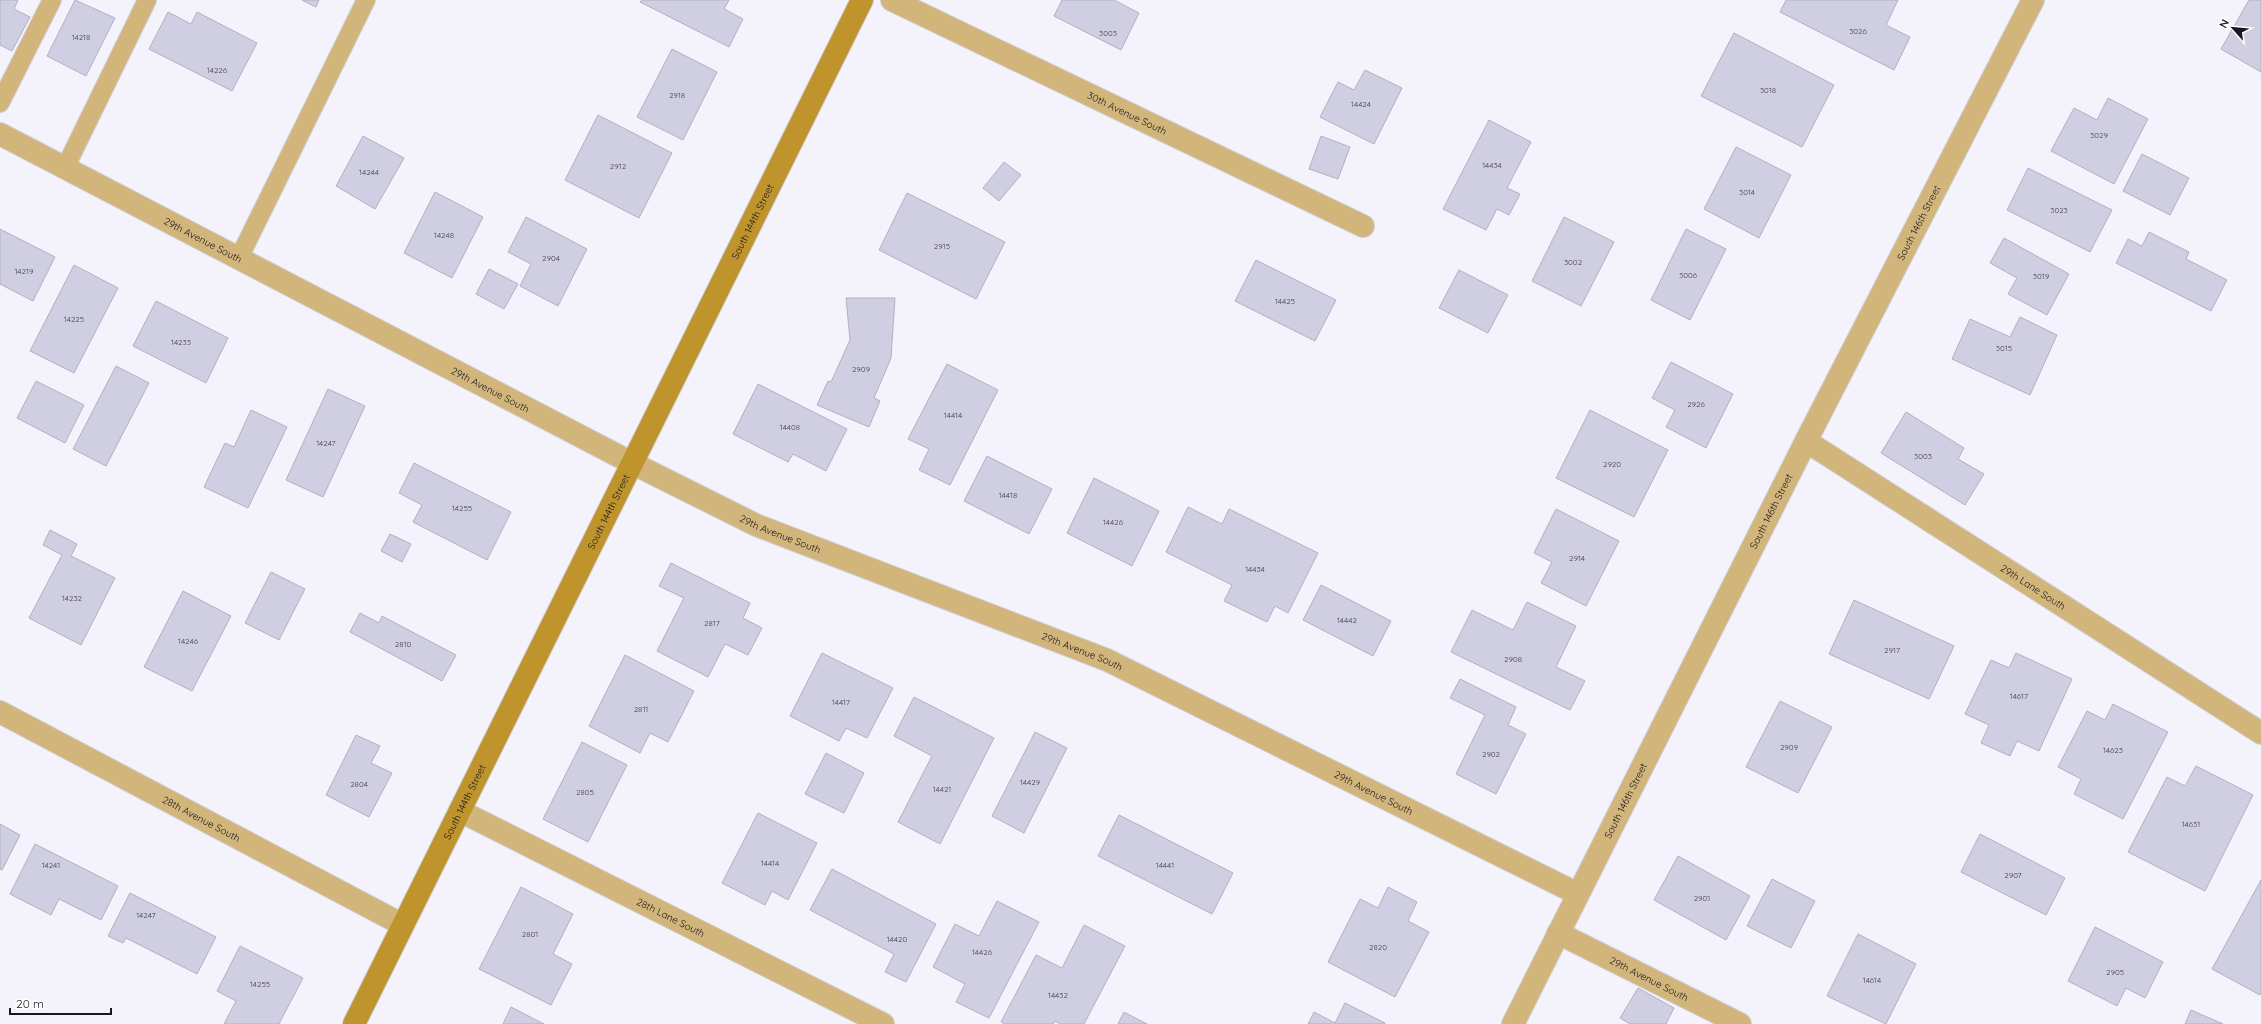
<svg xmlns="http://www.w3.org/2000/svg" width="2261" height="1024" viewBox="0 0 2261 1024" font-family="Quicksand,sans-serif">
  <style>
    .building { fill: #d0cee2; stroke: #b2afc3 }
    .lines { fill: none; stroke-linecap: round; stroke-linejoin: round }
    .lane-casing { stroke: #d1d0d9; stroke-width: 20 }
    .street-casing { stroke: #d1d0d9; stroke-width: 24 }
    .secondary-casing { stroke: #d1d0d9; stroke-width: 24 }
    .lane { stroke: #d1b57a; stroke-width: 18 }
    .street { stroke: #d1b57a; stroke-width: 22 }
    .secondary { stroke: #bf942d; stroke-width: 22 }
    .labels { text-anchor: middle; stroke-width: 4; stroke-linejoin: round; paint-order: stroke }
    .number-label { font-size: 8px; fill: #474650 }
    .street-label { font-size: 10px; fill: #191820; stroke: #fff }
  </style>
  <rect width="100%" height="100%" fill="#f4f3fc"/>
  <path class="building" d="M0,0H18L14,9L30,17L12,51L0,45Z
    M75,0L115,18L86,76L47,56Z
    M302,0H319L316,7Z
    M642,0H729L724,9L743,19L729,47L640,2Z
    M1062,0H1114L1139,13L1121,50L1054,16Z
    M1786,0H1898L1886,25L1910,37L1894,70L1780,12Z
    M2249,0H2261V72L2221,49Z
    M168,12L191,24L197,12L257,43L232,91L149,49Z
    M1734,33L1834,85L1802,147L1701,96Z
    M672,49L717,72L683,140L637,117Z
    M1365,70L1402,88L1374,144L1320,117L1338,82L1354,90Z
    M2108,98L2148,119L2114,184L2051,151L2074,108L2097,120Z
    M598,115L672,153L639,218L565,180Z
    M1489,120L1531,142L1507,188L1520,194L1509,215L1497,209L1486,230L1443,209Z
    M363,136L404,158L375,209L336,186Z
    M1321,136L1350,147L1338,179L1309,169Z
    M1736,147L1791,175L1759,238L1704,209Z
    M2142,154L2189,178L2170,215L2123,191Z
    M1004,162L1021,175L999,201L983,188Z
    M2028,168L2112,210L2090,252L2007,210Z
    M435,192L483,217L452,278L404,253Z
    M907,193L1005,242L976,299L879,250Z
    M526,217L587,249L558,306L520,286L531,264L508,252Z
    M1564,217L1614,242L1581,306L1532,281Z
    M0,229L55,257L33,301L0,284Z
    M1686,229L1726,249L1690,320L1651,300Z
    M2149,232L2189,252L2186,259L2227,280L2211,311L2116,263L2128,239L2142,246Z
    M2004,238L2069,274L2047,315L2008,294L2017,278L1990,263Z
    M1256,260L1336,300L1315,341L1235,301Z
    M74,265L118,288L74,373L30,351Z
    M489,269L518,284L504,309L476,294Z
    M1459,270L1508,295L1488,333L1439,308Z
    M846,298H895L891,358L874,398L880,401L869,427L817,405L828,381L831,382L850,340Z
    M156,301L228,338L206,383L133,346Z
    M2020,317L2057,335L2030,395L1952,359L1970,319L2010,337Z
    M1671,362L1733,394L1706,448L1666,427L1675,410L1652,398Z
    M947,364L998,390L950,485L919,470L929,449L908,439Z
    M116,366L149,383L106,466L73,449Z
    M36,381L84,405L65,443L17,418Z
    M758,384L847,429L826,471L793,454L788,462L733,434Z
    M328,389L365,406L323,497L286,480Z
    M251,410L287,427L248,508L204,487L225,443L234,447Z
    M1590,410L1668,450L1634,517L1556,478Z
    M1906,412L1964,448L1958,459L1984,474L1965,505L1881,453Z
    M987,456L1052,489L1029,534L964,501Z
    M414,463L511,512L487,560L413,522L422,505L399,493Z
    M1094,478L1159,511L1132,566L1067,533Z
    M1188,507L1222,524L1229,509L1318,553L1288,613L1275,606L1267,622L1224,601L1232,585L1166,552Z
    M1556,509L1619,541L1586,606L1541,583L1552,562L1534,553Z
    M50,530L77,544L71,556L115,578L81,645L29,618L62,555L43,545Z
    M390,534L411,544L402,562L381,551Z
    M671,563L750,603L743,618L762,628L748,655L725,644L708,677L657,651L684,598L659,586Z
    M271,572L305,589L279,640L245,623Z
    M1321,585L1391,621L1373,656L1303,620Z
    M183,591L231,616L192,691L144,667Z
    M1854,600L1954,646L1929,699L1829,654Z
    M1527,602L1576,626L1556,667L1585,681L1570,710L1451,652L1472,610L1513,630Z
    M360,613L379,623L382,616L456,655L442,681L350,632Z
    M822,653L893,688L867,738L846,728L839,741L790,716Z
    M2016,653L2072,679L2039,751L2017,741L2010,756L1981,743L1989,725L1965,714L1991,660L2009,668Z
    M625,655L694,691L668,742L650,733L640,753L589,726Z
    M1460,679L1516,707L1508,725L1526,734L1496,794L1456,774L1485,715L1450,698Z
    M914,697L994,738L940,844L898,822L932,756L894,736Z
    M1780,701L1832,727L1798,793L1746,767Z
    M2113,704L2168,732L2123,819L2074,794L2081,779L2058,767L2087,711L2105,720Z
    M1035,732L1067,748L1024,833L992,816Z
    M356,735L380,746L371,763L392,773L369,817L326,795Z
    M582,742L627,765L588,842L543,819Z
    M826,753L864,773L844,813L805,794Z
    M2196,766L2253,795L2205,891L2128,852L2167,777L2185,786Z
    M758,813L817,843L788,900L772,891L765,905L722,883Z
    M1119,815L1233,873L1212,914L1098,856Z
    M0,824L20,835L2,870L0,869Z
    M1980,834L2065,878L2046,915L1961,872Z
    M35,844L118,886L101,920L59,899L51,915L10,894Z
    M1678,856L1750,896L1726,940L1654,900Z
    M832,869L936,924L906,982L885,972L894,954L810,910Z
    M1772,879L1815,901L1791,948L1747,926Z
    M2261,880V993L2260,995L2212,969Z
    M521,887L573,914L553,954L572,964L551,1005L479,969Z
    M1388,887L1417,902L1408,921L1429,932L1395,997L1328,962L1360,899L1378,908Z
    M130,893L216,937L197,974L126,938L123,943L108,936Z
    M997,901L1039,922L989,1018L956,1002L965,984L933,967L955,924L979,936Z
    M1084,925L1125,946L1084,1024H1060L1055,1021L1053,1024H1005L1001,1022L1036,955L1062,968Z
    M2095,927L2163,962L2145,998L2126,988L2117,1006L2068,981Z
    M1858,934L1916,964L1886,1024L1827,996Z
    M240,946L303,978L279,1024H224L236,1001L217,991Z
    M1638,988L1674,1008L1666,1024H1630L1620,1018Z
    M1345,1003L1385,1023V1024H1308L1314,1012L1335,1023Z
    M511,1007L544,1024H503Z
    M2191,1010L2223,1024H2185Z
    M1124,1012L1147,1024H1118Z"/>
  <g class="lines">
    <defs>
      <path id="lane" d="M0,103L52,0
        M65,168L147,0
        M239,258L366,0"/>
      <g id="street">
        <path id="s1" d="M892,0L1363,226"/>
        <path id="s2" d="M0,134L632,463L756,525L1107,660L1578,894"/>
        <path id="s3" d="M1806,441L2261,733"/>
        <path id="s4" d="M0,712L403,925"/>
        <path id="s5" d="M460,811L883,1024"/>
        <path id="s6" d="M1558,933L1740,1024"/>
        <path id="s7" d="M1513,1024L1806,441L2033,0"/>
      </g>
      <g id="secondary">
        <path id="s8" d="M354,1024L862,0"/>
      </g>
    </defs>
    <use href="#lane" class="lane-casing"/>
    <use href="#street" class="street-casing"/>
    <use href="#secondary" class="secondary-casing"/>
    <use href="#lane" class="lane"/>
    <use href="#street" class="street"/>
    <use href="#secondary" class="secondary"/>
  </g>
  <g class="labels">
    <g class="number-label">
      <text x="1858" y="34">3026</text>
      <text x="1108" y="36">3003</text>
      <text x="81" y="40">14218</text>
      <text x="217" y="73">14226</text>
      <text x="1768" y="93">3018</text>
      <text x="677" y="98">2918</text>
      <text x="1361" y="107">14424</text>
      <text x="2099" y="138">3029</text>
      <text x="1492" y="168">14434</text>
      <text x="618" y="169">2912</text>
      <text x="369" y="175">14244</text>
      <text x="1747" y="195">3014</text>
      <text x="2059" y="213">3023</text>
      <text x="444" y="238">14248</text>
      <text x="942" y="249">2915</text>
      <text x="551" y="261">2904</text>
      <text x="1573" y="265">3002</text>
      <text x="24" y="274">14219</text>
      <text x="1688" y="278">3006</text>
      <text x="2041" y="279">3019</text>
      <text x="1285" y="304">14425</text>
      <text x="74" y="322">14225</text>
      <text x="181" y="345">14233</text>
      <text x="2004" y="351">3015</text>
      <text x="861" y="372">2909</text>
      <text x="1696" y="407">2926</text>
      <text x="953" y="418">14414</text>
      <text x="790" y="430">14408</text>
      <text x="326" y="446">14247</text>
      <text x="1923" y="459">3003</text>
      <text x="1612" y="467">2920</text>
      <text x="1008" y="498">14418</text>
      <text x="462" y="511">14255</text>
      <text x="1113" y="525">14426</text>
      <text x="1577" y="561">2914</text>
      <text x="1255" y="572">14434</text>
      <text x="72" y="601">14232</text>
      <text x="1347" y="623">14442</text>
      <text x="712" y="626">2817</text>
      <text x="188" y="644">14246</text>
      <text x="403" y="647">2810</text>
      <text x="1892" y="653">2917</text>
      <text x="1513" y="662">2908</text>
      <text x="2019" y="699">14617</text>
      <text x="841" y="705">14417</text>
      <text x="641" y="712">2811</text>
      <text x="1789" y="750">2909</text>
      <text x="2113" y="753">14623</text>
      <text x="1491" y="757">2902</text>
      <text x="1030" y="785">14429</text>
      <text x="359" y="787">2804</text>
      <text x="942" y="792">14421</text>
      <text x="585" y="795">2805</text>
      <text x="2191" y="827">14631</text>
      <text x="770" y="866">14414</text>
      <text x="51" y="868">14241</text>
      <text x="1165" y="868">14441</text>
      <text x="2013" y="878">2907</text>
      <text x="1702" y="901">2901</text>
      <text x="146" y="918">14247</text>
      <text x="530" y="937">2801</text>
      <text x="897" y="942">14420</text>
      <text x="1378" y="950">2820</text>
      <text x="982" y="955">14426</text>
      <text x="2115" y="975">2905</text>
      <text x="1872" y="983">14614</text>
      <text x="260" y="987">14255</text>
      <text x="1058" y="998">14432</text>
    </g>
    <g class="street-label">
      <text dy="4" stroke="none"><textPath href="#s1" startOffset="261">30th Avenue South</textPath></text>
      <text dy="4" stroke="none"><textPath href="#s8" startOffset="896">South 144th Street</textPath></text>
      <text dy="4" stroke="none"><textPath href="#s7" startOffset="898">South 146th Street</textPath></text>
      <text dy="4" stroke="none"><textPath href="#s2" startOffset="229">29th Avenue South</textPath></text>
      <text dy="4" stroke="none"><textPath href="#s2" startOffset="553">29th Avenue South</textPath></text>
      <text dy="4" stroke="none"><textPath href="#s7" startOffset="574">South 146th Street</textPath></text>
      <text dy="4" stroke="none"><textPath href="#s8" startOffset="572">South 144th Street</textPath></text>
      <text dy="4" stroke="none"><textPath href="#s2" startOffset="877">29th Avenue South</textPath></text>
      <text dy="4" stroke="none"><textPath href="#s3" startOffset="270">29th Lane South</textPath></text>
      <text dy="4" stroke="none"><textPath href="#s2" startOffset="1201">29th Avenue South</textPath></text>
      <text dy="4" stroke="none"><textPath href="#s2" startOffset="1525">29th Avenue South</textPath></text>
      <text dy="4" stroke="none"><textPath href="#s7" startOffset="250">South 146th Street</textPath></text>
      <text dy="4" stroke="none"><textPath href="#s8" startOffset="248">South 144th Street</textPath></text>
      <text dy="4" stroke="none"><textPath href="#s4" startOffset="228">28th Avenue South</textPath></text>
      <text dy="4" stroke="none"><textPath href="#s5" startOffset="236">28th Lane South</textPath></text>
      <text dy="4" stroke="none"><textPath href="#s6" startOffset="102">29th Avenue South</textPath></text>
    </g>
  </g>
  <g transform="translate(2233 28) rotate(297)" stroke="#ffffff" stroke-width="3" paint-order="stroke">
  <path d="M0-3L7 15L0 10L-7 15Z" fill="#191820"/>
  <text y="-6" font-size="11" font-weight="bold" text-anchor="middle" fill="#191820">N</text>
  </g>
  <path d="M10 1008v6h101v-6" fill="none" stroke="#191820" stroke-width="2"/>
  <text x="16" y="1008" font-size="12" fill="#191820" stroke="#ffffff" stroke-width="3" paint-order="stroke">20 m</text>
</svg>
